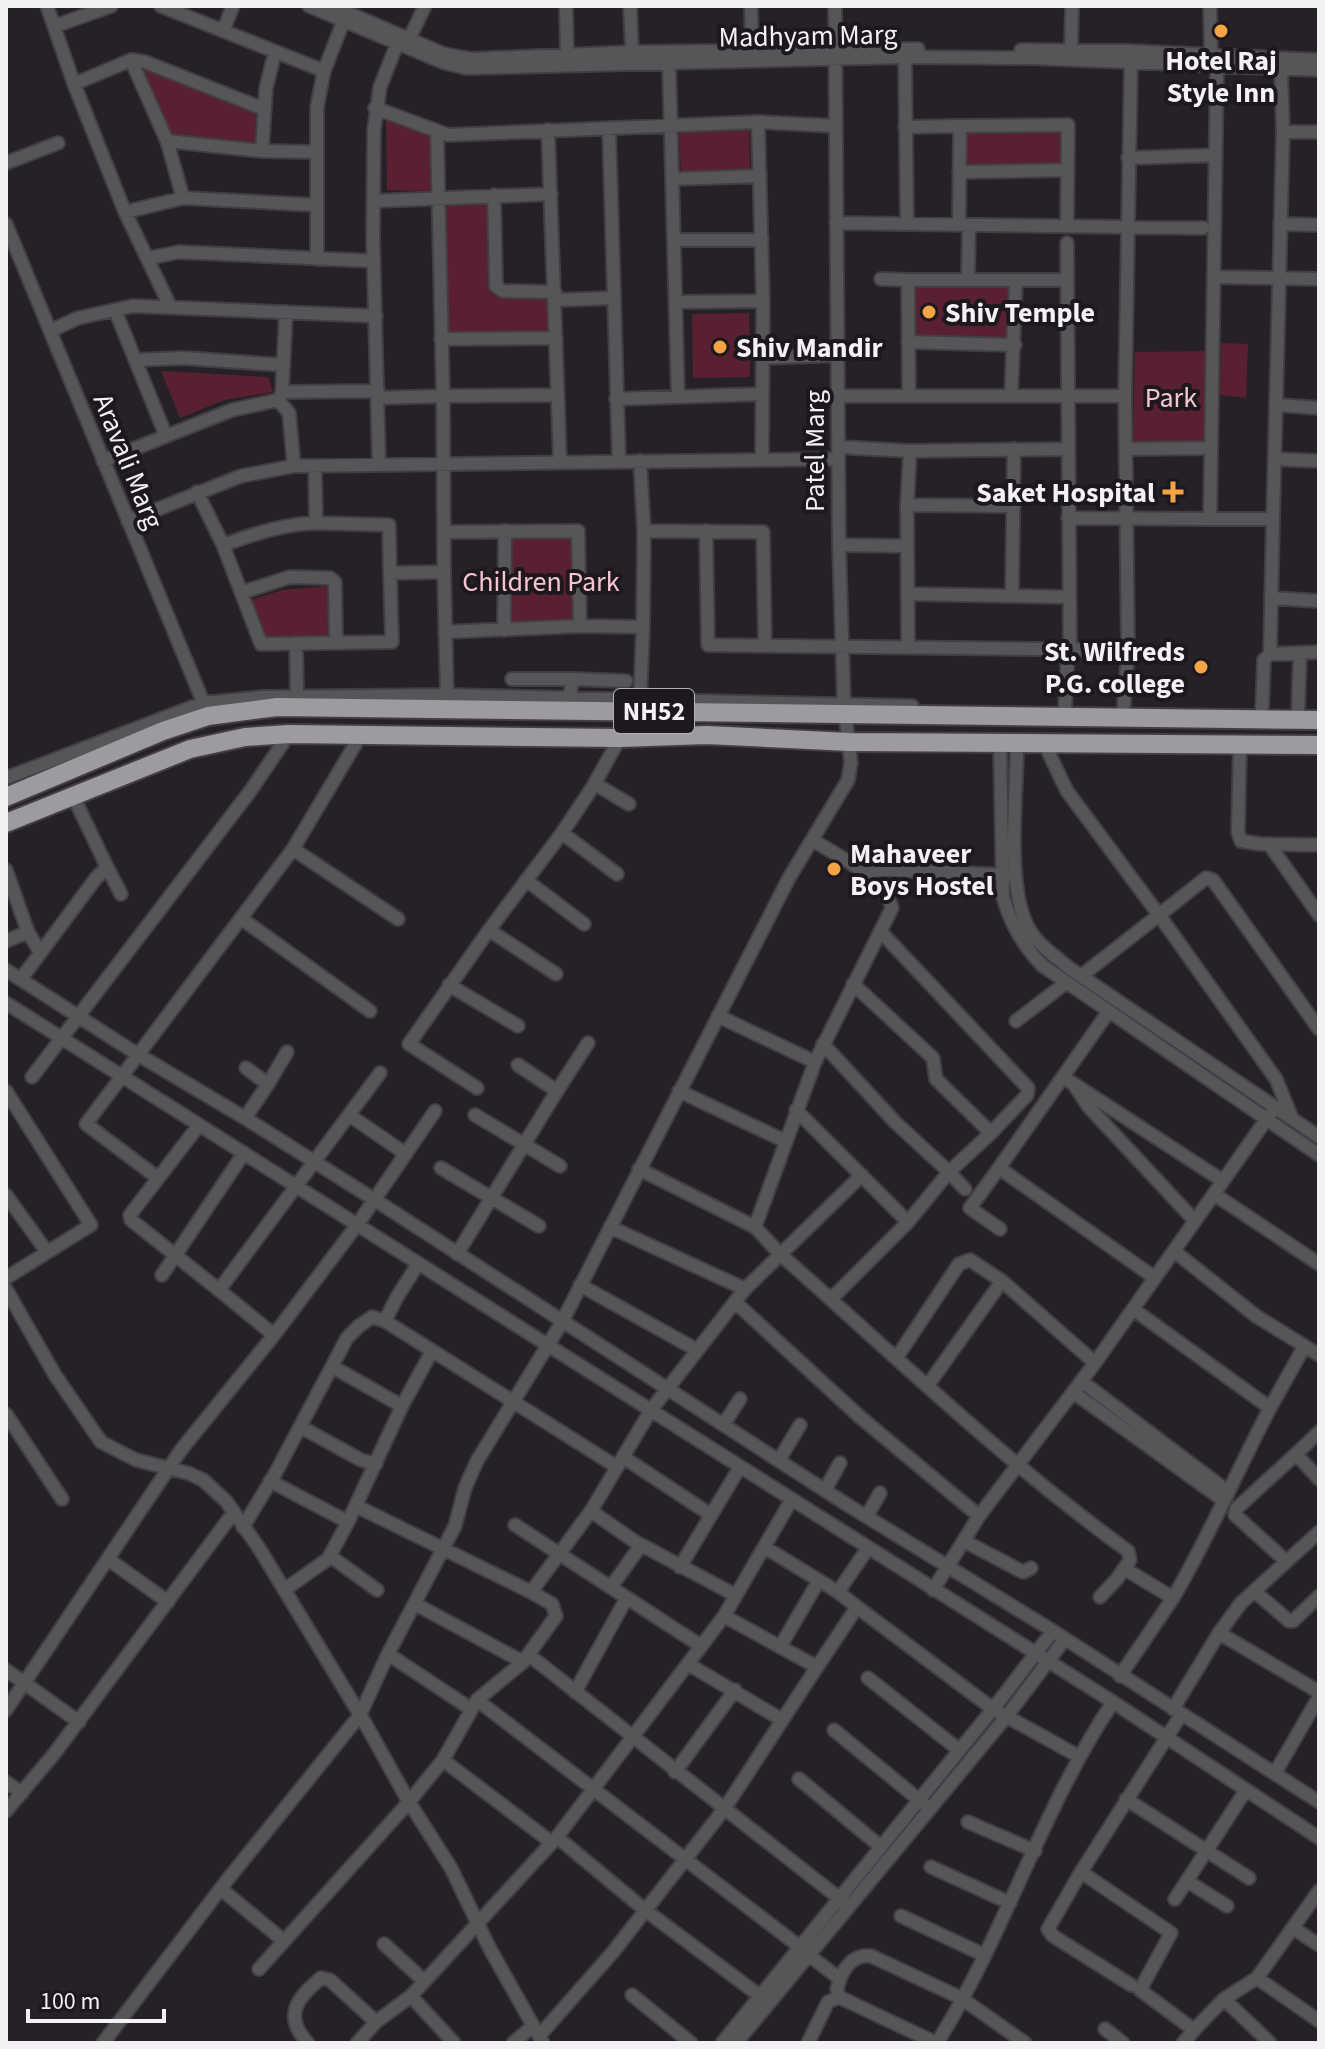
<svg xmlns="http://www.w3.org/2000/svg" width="1325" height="2049" viewBox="0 0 1325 2049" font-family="'Source Sans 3',sans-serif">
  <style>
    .green { fill: #592031 }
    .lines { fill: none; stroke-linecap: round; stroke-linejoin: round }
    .minor-casing { stroke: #433e43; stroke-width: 16 }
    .highway-casing { stroke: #433e43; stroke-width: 22 }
    .minor { stroke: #565558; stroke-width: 12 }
    .highway { stroke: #9d9aa2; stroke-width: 18 }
    .poi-dot { fill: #f4a444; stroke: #1c181d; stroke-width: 3 }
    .labels { text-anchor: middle; stroke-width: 8; stroke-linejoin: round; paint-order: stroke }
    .shield { fill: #1c181d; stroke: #b3b0b4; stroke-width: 2 }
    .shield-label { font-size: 26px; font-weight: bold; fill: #f4f1f4 }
    .street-label { font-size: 28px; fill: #f4f1f4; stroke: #1c181d }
    .poi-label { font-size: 28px; font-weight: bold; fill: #f4f1f4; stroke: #1c181d; text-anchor: start }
    .park-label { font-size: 28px; fill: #f6c6d0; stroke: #1c181d }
  </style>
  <rect width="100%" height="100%" fill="#262126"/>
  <path class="green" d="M131,60L264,109L262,151L167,141Z
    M386,118L434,137L435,191L387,190Z
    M1068,125L1067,170L959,172L960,126Z
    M749,129L750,172L681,174L679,131Z
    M493,202V295H548V333L447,335L446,203Z
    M913,284L1011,287L1008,340L912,337Z
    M749,313L750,377L693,378L692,314Z
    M1221,343L1248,344L1246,398L1220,395Z
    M1208,351L1206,443H1133L1135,352Z
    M161,371L268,377L273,392L224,400L180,418Z
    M509,537H572V624L510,625Z
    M327,586L331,636L263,638L251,600L282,590Z"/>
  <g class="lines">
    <defs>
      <path id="minor" d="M47,6L74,84L125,212L170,306
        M161,6L324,71
        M309,6L442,62L466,68L905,57L1033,58L1319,70
        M332,6L444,54L471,59L632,52L918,49
        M566,6L567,54
        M630,6L632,52
        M751,6L752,51
        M1210,6L1211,55L1217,65L1210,519H1273L1270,654L1264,660L1262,711
        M55,26L111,6
        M223,31L233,6
        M409,39L425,6
        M1021,50L1128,51L1319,60
        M1071,50L1072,6
        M905,57L907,224
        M131,60L167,141L183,198
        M669,62L678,397
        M74,84L131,60L145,62L264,109
        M375,108L448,135L758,122L836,126
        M758,122L763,301L762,459
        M905,127L960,126
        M609,128L619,461
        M548,130L560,461
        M1283,132H1319
        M167,141L262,151L317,152
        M262,151L266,88L275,52
        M1128,158L1216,155
        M6,163L58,143
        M959,172L1067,170
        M673,179L760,176
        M494,195L496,286L503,291L555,292
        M374,201L551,194
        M125,212L183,198L316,205
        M836,223L1203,228
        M6,224L206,709
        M1280,224L1319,225
        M959,225L960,126L1068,125L1067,226
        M676,240H762
        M1067,243L1070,650
        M149,258L179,252L374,261
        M317,259V107L324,71L344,20
        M1214,277L1319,279
        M881,279L908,280
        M968,279L969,225
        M556,300L613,298
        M677,302L763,301
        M115,310L166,436
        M50,331L78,318L133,306L376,316
        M441,339L556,338
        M908,342L1015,345
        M761,358L838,355
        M135,360L183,358L283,365
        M282,392L378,391
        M909,395L908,280H1067
        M838,396H1125
        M1011,396L1016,280
        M280,398L282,392L286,312
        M378,398L443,396L437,132
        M616,399L762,394
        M1278,405L1319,408
        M838,447L910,451L1067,449
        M1128,449L1211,448
        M1276,459L1319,461
        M103,461L232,410L278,400L289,413L294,466
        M640,461L644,531L643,627
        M379,464L373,240L374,130L380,87L399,39
        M197,492L223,545L261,644L392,642L390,573
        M907,505L1014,506
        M1068,518L1210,519
        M1273,519L1283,132L1281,69
        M128,521L241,476L294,466L838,459
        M316,523L389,525L390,573L444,572L443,396L557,395
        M644,531L763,532L765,646
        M706,531L708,645L1128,650
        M445,532L578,531L580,626
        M223,545C254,534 283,524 316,523L315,466
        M839,545L907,546
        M444,572L447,695
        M243,592L290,577L330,578L335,582L336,641
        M909,594L1069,597
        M1012,596L1014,449
        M1271,598L1319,601
        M504,630L505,531
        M445,632L580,626L643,627L640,701
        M296,643L297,695
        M908,646L907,505L910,451
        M1270,654L1319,652
        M512,679H572L570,699
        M572,679L626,681
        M1065,709L1068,650
        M1298,712L1300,654
        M1123,718L1128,650L1125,396L1131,61
        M1044,743L1067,791L1159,915L1081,976
        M1240,743L1238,832L1241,841L1260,844L1319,845
        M1000,744L1003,897C1011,925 1023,946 1043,966L1319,1155
        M1017,744C1017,793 1005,887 1029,929C1038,945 1055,956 1069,968L1319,1137
        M6,778L203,703L263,697L447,695L912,706
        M595,784L629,804
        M562,833L617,874
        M1269,844L1319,915
        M293,849L398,919
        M107,867L121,894
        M861,869L1008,875
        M6,870L28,932L40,952
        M526,880L584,924
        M242,919L370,1011
        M489,930L556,974
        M881,932L1028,1088L1027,1095L991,1133L949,1172L965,1189
        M6,941L28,932
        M6,970L137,1054L245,1118L375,1200L846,1504L1053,1631L1319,1802
        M21,979L96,878L107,867L73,796
        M853,984L933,1058L936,1079L991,1133
        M449,985L518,1026
        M6,1003L1113,1702
        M718,1016L815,1062
        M1016,1021L1067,982
        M823,1044L895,1122L949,1172L908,1222
        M32,1077L251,790L289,734
        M1063,1077L1223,1181
        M268,1084L287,1052
        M1075,1086L1088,1106L1195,1221
        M477,1088L409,1044L489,930L562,833L592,788L620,738
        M6,1091L91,1225L6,1278
        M557,1091L588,1043
        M679,1091L785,1141
        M796,1110L908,1222L831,1299
        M349,1115L406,1154
        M475,1115L560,1166
        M245,1118L268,1084L246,1068
        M1292,1118L1276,1079L1159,915L1206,878L1213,880L1319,1029
        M199,1125L130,1215L131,1220L219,1290
        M441,1168L539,1226
        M999,1168L1109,1011
        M639,1169L755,1227L779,1253C892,1353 1006,1463 1128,1551L1130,1560L1117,1579L1100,1597
        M158,1178L86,1124L293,849L362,733
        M1214,1194L1319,1264
        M6,1195L47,1252
        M610,1227L745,1289
        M755,1227L815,1062L892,908C886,880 836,854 812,840
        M1000,1229L970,1208L999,1168L1155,1278
        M1174,1251L1256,1316L1319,1355
        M457,1254L557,1091L518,1065
        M162,1275L244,1153
        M580,1285L697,1350
        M6,1289L55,1375L101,1442L136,1460L188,1473L203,1480L226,1501L259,1548L365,1723L409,1802L451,1868L490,1949L543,2043
        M735,1302L860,1417L979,1516
        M1133,1309L1270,1408L1304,1347
        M385,1321L397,1297L418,1264
        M274,1335L219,1290L380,1073
        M897,1357L959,1264L970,1260L1002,1281L1095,1363
        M333,1367L402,1406L348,1522
        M1081,1381L1227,1491
        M928,1385L1002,1281
        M1073,1392L1223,1500
        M402,1406L432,1351
        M6,1414L62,1499
        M724,1424L740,1399
        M301,1427L361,1460L376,1464
        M1319,1432L1296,1454L1319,1479
        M623,1457L711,1515
        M779,1460L800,1425
        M270,1481L348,1522L328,1559L284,1590
        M825,1490L840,1463
        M591,1511L634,1541L735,1595
        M867,1516L880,1493
        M515,1525L701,1646
        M243,1527L275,1474L347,1338L359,1326L372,1317L385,1321L617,1467
        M964,1541L1023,1572L1031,1568
        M766,1548L838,1592L868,1548
        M330,1556L377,1590
        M108,1559L168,1602
        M1286,1561L1235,1515L1236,1509L1296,1454
        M680,1567L740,1467
        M611,1587L641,1545
        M933,1590L979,1516L1095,1363L1275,1107
        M1254,1591L1289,1621H1293L1319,1596
        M531,1592L591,1511L651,1410L745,1289L862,1175
        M1173,1598C1209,1537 1237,1471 1270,1408
        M415,1604L523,1662
        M857,1607L993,1709L1078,1756
        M724,1616L817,1667L857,1607L838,1592
        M1219,1633L1319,1692
        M780,1647L818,1582
        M388,1654L471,1709
        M529,1655L844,1902
        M688,1664L782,1720
        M6,1670L79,1722
        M1120,1676L1173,1598L1125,1569
        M868,1678L959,1750
        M575,1692L626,1599
        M477,1700L800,1947
        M1173,1709L1219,1633L1241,1603L1319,1532
        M6,1710L181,1450L274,1335L357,1225L435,1111
        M1181,1715L1081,1872L1171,1933L1140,1990L1194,2030L1183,2043
        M834,1730L924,1804
        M443,1760L551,1842
        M675,1772L735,1690
        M1275,1773L1319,1697
        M799,1779L881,1847
        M6,1782L22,1793
        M1126,1799L1249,1878
        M6,1811L54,1754L234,1512
        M968,1822L1035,1851
        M557,1837L645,1910L760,1996
        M931,1867L1010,1903
        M1081,1872L1048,1929L1053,1936L1131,1985
        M1187,1881L1227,1906
        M221,1889L284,1941
        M1319,1891L1257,1978L1319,2021
        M1175,1899L1246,1790
        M901,1916L984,1955
        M1293,1928L1319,1945
        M384,1944L423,1980
        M810,1956L840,1979C845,1966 855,1954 871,1956L961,1998L1025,2043
        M259,1969L409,1802L443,1760L477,1700L523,1662L556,1616L552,1604L531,1592L356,1506
        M840,1979L837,1989L839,1997L936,2043
        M632,1995L691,2043
        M411,1996L454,2043
        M1224,1999L1257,1978
        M1105,2029L1123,2043
        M1194,2030L1224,1999L1270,2043
        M539,2036L613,1952L725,1808L817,1667
        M103,2043L228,1879L360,1715L388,1654L455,1526L465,1488L477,1461L562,1322L789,878L848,780L851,763L844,704L839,545L835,6
        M308,2043C282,2016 298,1997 321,1978L330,1980L376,2022
        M357,2043L376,2022L411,1996L557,1837L724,1616L792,1499
        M513,2043L533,2026
        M722,2043L993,1709L1053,1631
        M736,2043L1006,1717L1065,1639
        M808,2043L828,2002L839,1997
        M937,2043C1005,1934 1042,1808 1113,1702L1319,1838"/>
      <path id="highway" d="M6,797L163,731L208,716L277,707L1319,720
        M6,823L190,749L245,737L289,734L620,738L707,735L849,742L1319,745"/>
    </defs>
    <use href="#minor" class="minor-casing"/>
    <use href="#highway" class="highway-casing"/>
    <use href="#minor" class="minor"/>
    <use href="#highway" class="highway"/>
  </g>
  <g class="poi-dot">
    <circle cx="1221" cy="31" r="8"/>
    <circle cx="929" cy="312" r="8"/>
    <circle cx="720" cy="347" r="8"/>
    <path d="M1169 480h8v8h8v8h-8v8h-8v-8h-8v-8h8z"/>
    <circle cx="1201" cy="667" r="8"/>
    <circle cx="834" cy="869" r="8"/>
  </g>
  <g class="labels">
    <rect class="shield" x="614" y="689" width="80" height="44" rx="6"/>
    <g class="shield-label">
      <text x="654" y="720">NH52</text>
    </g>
    <g class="street-label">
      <text transform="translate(808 35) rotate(-1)" y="10">Madhyam Marg</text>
      <text transform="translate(814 451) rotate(-90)" y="10">Patel Marg</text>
      <text transform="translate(129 461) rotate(68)" y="10">Aravali Marg</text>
    </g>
    <g class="poi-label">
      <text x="1221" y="70" text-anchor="middle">Hotel Raj<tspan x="1221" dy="32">Style Inn</tspan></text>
      <text x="945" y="322">Shiv Temple</text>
      <text x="736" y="357">Shiv Mandir</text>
      <text x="1155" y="502" text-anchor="end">Saket Hospital</text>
      <text x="1185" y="661" text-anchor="end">St. Wilfreds<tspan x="1185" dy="32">P.G. college</tspan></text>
      <text x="850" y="863">Mahaveer<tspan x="850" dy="32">Boys Hostel</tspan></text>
    </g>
    <g class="park-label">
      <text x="1171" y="407">Park</text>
      <text x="541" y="591">Children Park</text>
    </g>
  </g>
  <rect width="1325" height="2049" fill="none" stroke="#f4f1f4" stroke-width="16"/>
  <path d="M28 2009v12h136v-12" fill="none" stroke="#f4f1f4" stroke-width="4"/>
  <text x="40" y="2009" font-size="24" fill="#f4f1f4" stroke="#1c181d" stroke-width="6" paint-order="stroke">100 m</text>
</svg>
